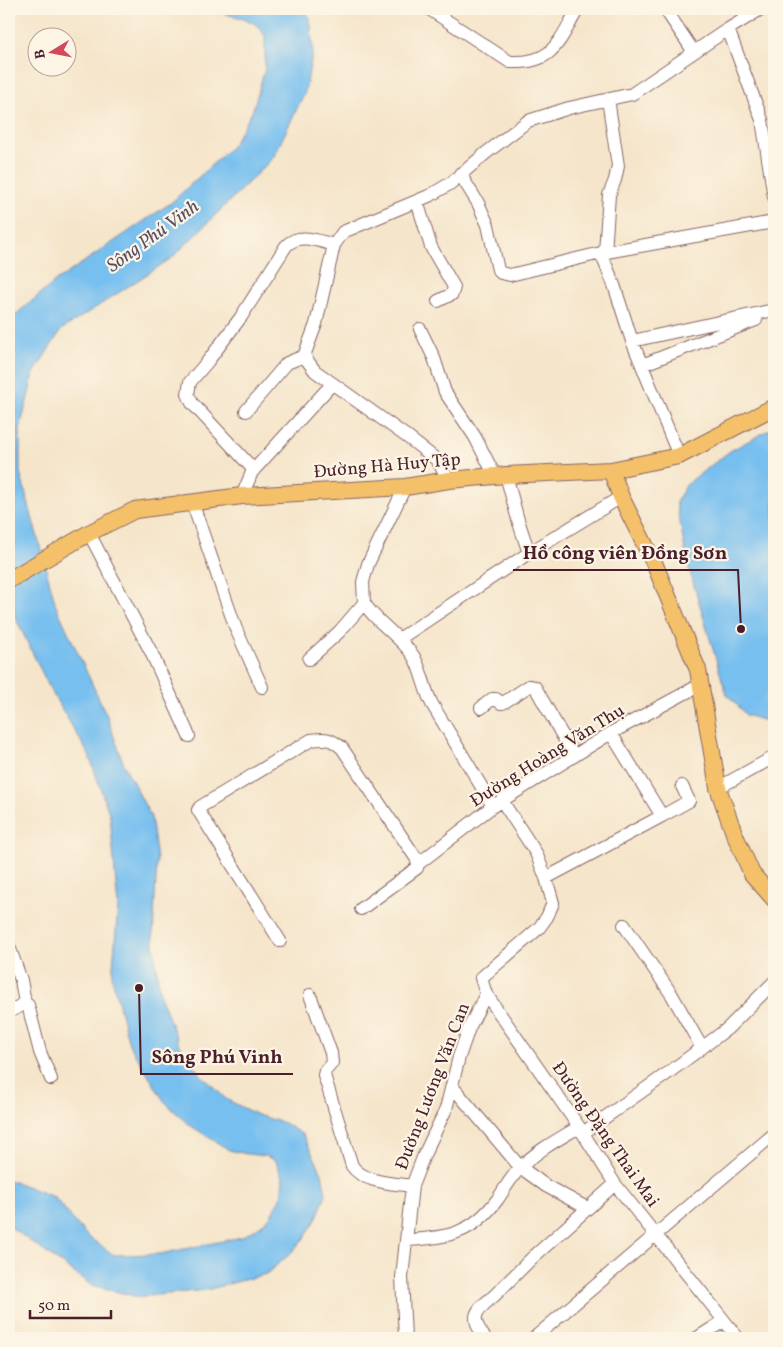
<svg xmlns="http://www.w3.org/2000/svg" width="783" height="1347" viewBox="0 0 783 1347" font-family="Vollkorn,serif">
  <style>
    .water { fill: #77bfef; stroke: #606f8d }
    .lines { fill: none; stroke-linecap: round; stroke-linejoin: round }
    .minor-casing { stroke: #866463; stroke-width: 14 }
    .major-casing { stroke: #866463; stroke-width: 18 }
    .minor { stroke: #fff; stroke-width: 12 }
    .major { stroke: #f4c16a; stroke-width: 16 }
    .labels { text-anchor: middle; stroke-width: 4.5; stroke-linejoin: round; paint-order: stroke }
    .street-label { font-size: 18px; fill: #4a1f2b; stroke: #fcf5e5 }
    .water-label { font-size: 19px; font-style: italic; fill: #584f66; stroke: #fcf5e5 }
    .leader { fill: none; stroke: #4a1f2b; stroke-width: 2 }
    .callout-dot { fill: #4a1f2b; stroke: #fcf5e5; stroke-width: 2 }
    .callout-label { font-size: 19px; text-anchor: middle; font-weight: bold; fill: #4a1f2b; stroke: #fcf5e5; stroke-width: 4.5; stroke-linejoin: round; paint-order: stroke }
  </style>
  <rect width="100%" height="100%" fill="#fcf5e5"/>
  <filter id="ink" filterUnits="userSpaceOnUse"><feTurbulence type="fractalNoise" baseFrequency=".02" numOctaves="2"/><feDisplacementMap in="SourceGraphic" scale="10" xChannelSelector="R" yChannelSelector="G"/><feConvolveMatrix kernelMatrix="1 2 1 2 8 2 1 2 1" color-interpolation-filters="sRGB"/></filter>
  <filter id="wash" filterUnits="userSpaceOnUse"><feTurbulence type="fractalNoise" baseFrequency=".0096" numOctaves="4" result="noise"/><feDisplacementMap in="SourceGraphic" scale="20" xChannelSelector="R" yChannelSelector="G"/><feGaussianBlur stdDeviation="1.12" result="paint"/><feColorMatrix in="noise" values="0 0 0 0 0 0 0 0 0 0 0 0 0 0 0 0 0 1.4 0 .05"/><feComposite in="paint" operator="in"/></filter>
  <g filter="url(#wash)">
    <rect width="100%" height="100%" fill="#f5e5ca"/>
    <path class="water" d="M209,9H304L310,18L313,51L305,92L273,158L172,258L61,330L34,373L20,429V472L56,606L107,716L124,765L151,817L157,859L153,937L160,995L179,1044L199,1073L226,1099L257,1115L284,1123L303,1135L322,1173L326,1194L316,1220L304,1238L290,1254L266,1274L206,1290L138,1297L91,1285L9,1226V1181H13L54,1197L87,1236L114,1255L160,1254L242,1237L260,1226L271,1216L281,1196L283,1180L276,1161L266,1156L247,1154L229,1150L188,1124L164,1101L129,1044L112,978L118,907L110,816L89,755L50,689L16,619L9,595V320L56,281L172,202L232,146L252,112L265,69V36L258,26L250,21Z
      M774,427V719L766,721L746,715L726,693L688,565L676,502L687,484L730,451Z"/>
  </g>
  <g filter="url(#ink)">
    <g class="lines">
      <defs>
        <path id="minor" d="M429,9L510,62C554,64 558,42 578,9
          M665,9L694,52
          M728,29L762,120L774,197
          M460,174L478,203L488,225L498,270L501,273L510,275L601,253L774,222
          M417,201L431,247L454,287L452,294L438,301
          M605,252L609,195L615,180L618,166L608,99
          M601,253L614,285L632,341L679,456
          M420,329L434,358L445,392L475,437L495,476
          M632,341L774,310
          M642,365L756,320
          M246,411L287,363L304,356
          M254,470L192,403L188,394L190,382L208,361L241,317L286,246C299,232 318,241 334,245
          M506,475L518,520L529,553
          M449,480L437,460L406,436L315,371L304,356L316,324L334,245L343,232L431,195L451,183L486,153L528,121L569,108L632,94L725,31L761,9
          M405,487L368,564L363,582L364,603C377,624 401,636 414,657C422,671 424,689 432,704L493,806
          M242,496L252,472L332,384
          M192,502L236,629L262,687
          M89,533L151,652L189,736
          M399,639L529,553L621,497
          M309,659L339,632L364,603
          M481,708L492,699H496L501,703H503L529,686L535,687L574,756
          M718,788L774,757
          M502,801L536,853L546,878L553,903L547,917L539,928L481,978L486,994L579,1127L615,1184L738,1338
          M662,816L689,801L682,786
          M418,864L493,806L611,733L700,685
          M546,878L662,816L611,733
          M624,925L672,995L702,1048
          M280,941L198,810L200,807L311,740C327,738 330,738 342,748L416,858L418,864L417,868L361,909
          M9,946L21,980L25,1003
          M310,995L331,1053L332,1063L325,1071L324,1075L352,1166C364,1183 393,1183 412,1186
          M9,1012L25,1003L28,1005L40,1052L51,1079
          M452,1086L520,1167L546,1186L587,1208
          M583,1133L668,1073L727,1029L774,982
          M407,1240C447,1238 472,1234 497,1200C505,1189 512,1175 522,1166C538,1150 559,1139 579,1127
          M405,1338L402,1277L412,1186L424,1155L446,1109L459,1057L469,1028L486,994
          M485,1338C469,1317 475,1311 494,1296L531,1259L615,1184
          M534,1338L774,1134
          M697,1338L724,1321"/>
        <path id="major" d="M611,470L621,497L655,565L698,670L718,788L734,833L752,874L774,899
          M9,580L89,533L135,510L242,496L405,487L449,480L506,475L611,470L679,456L774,407"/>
      </defs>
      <use href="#minor" class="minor-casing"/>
      <use href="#major" class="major-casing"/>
      <use href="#minor" class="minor"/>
      <use href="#major" class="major"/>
    </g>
  </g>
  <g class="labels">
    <g class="street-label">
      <text transform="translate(387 465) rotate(-5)" y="6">Đường Hà Huy Tập</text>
      <text transform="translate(547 755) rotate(-32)" y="6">Đường Hoàng Văn Thụ</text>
      <text transform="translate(432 1086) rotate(-69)" y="6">Đường Lương Văn Can</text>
      <text transform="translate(606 1134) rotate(55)" y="6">Đường Đặng Thai Mai</text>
    </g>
    <g class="water-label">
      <text transform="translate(152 235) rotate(-36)" y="7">Sông Phú Vinh</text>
    </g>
  </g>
  <path class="leader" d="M741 629L738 570H513M139 988L141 1074H293"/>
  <g class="callout-dot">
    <circle cx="741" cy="629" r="5"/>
    <circle cx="139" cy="988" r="5"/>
  </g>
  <g class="callout-label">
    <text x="625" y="559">Hồ công viên Đồng Sơn</text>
    <text x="217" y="1063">Sông Phú Vinh</text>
  </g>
  <rect width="783" height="1347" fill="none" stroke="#fcf5e5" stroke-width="30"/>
  <g transform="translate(52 52) rotate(260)"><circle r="24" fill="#fcf5e5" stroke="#b59f9b"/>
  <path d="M0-4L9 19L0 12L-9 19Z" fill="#d1495b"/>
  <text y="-8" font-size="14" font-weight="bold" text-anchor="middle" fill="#4a1f2b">B</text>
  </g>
  <path d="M30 1310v8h81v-8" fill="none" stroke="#4a1f2b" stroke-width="2.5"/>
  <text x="38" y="1310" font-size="15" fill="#4a1f2b" stroke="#fcf5e5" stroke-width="4" paint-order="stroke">50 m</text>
</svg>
